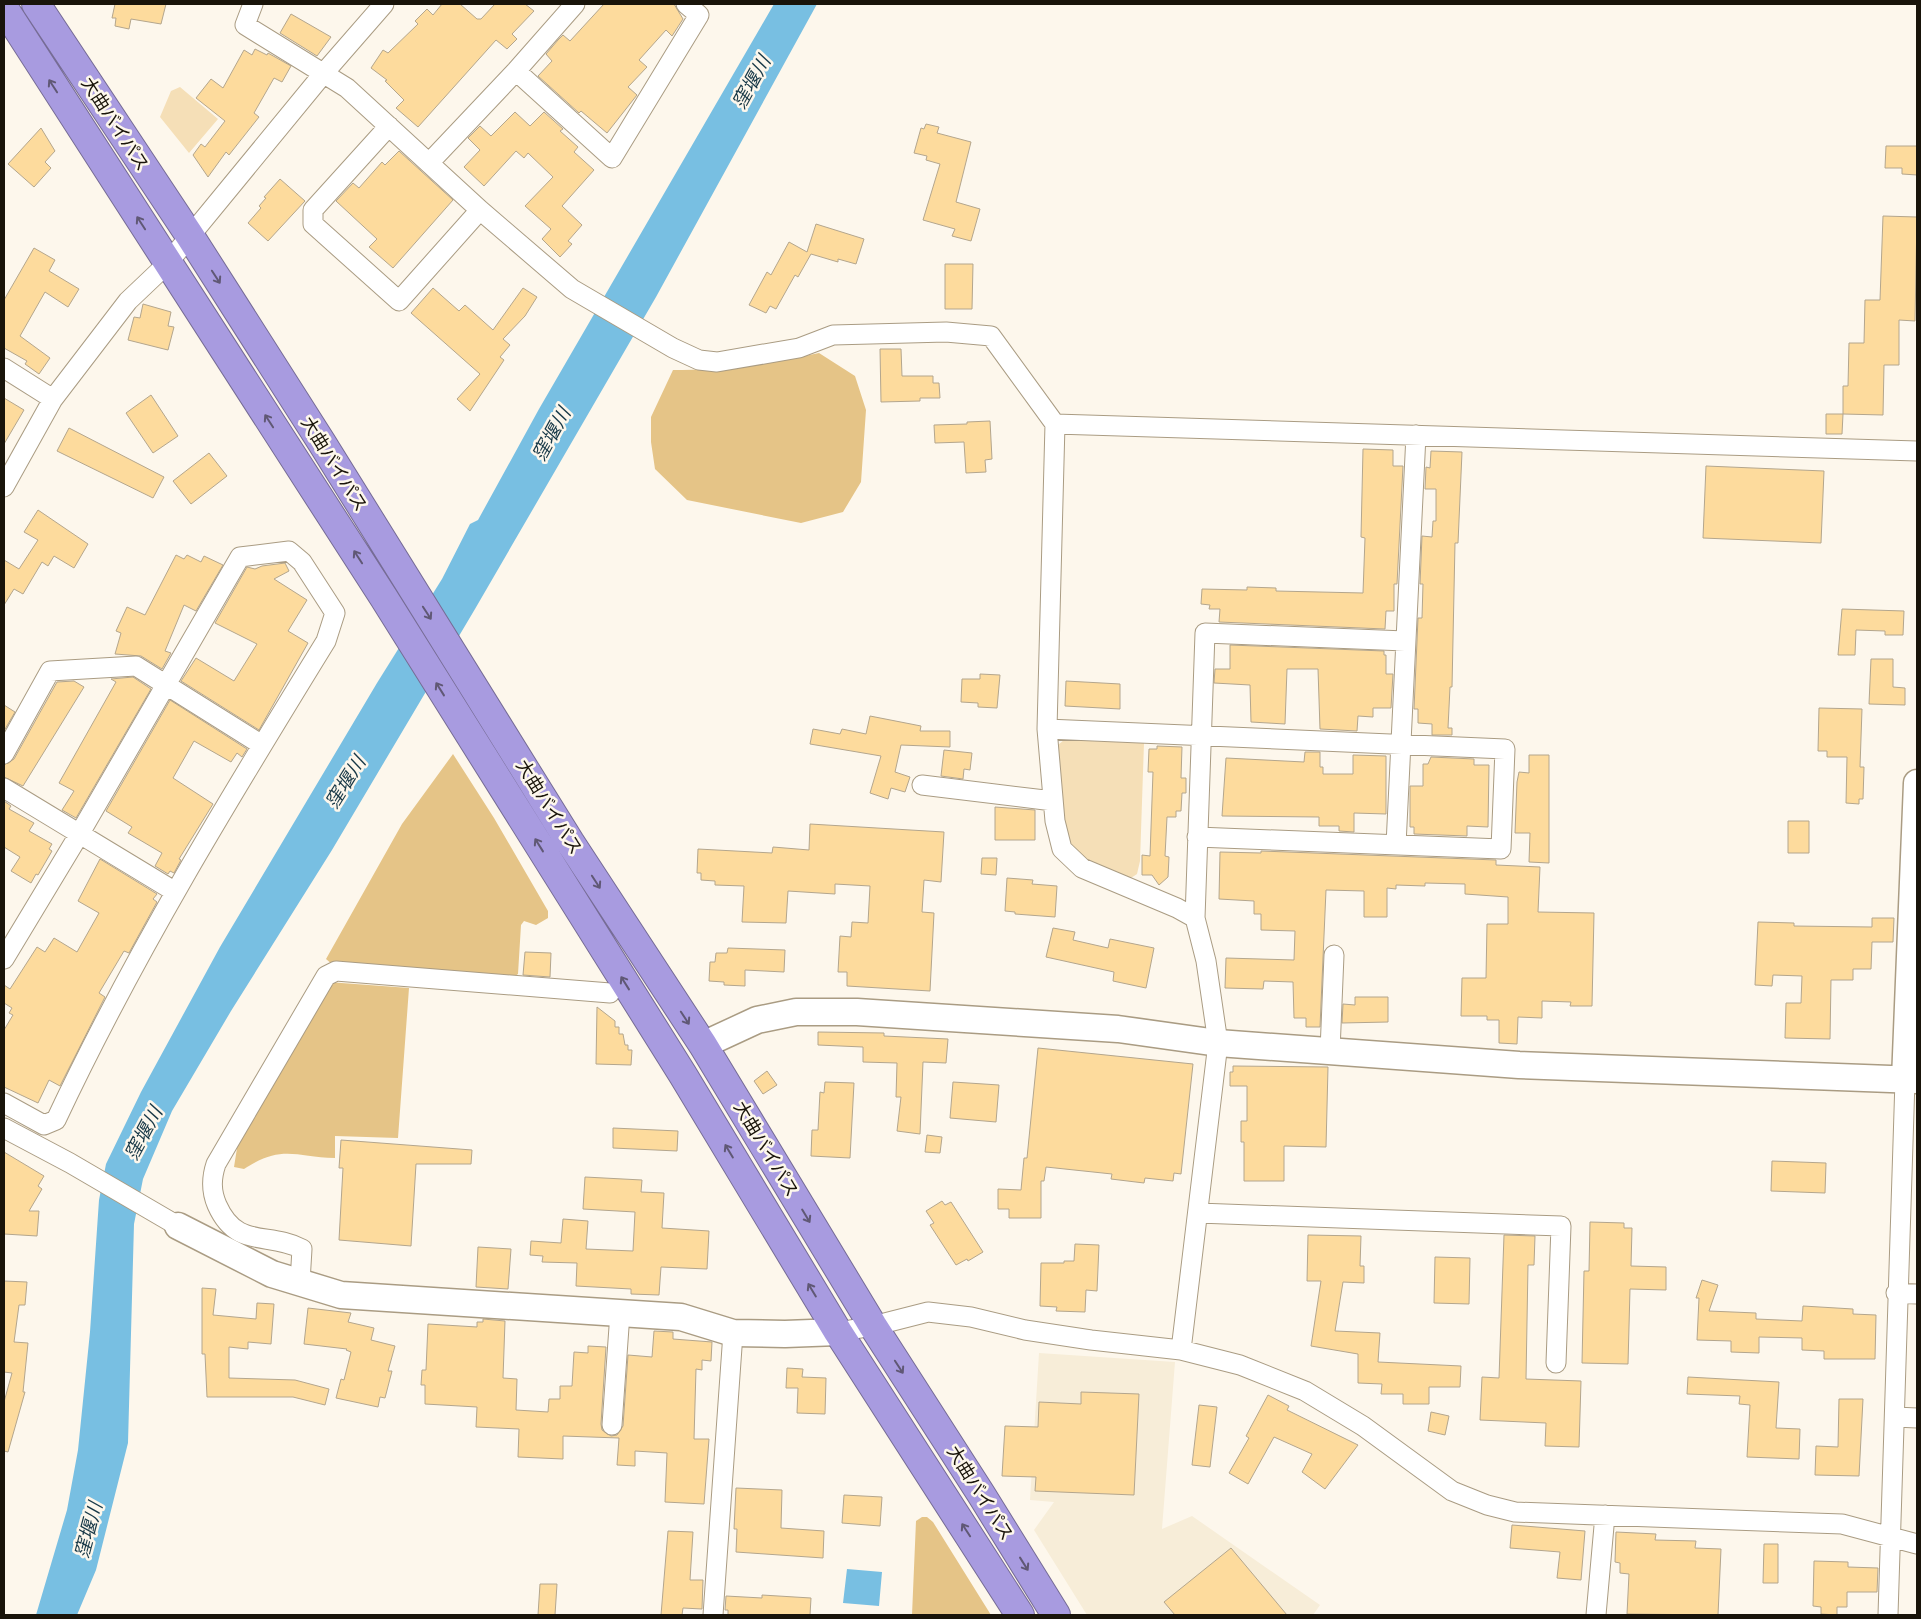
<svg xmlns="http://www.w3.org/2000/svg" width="1921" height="1619" viewBox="0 0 1921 1619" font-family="Arial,'Noto Sans JP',sans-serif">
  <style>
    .commercial { fill: #f7edd8 }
    .green { fill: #f5dfb7 }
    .forest { fill: #e5c487 }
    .water { fill: #78bfe2 }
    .building { fill: #fddb9d; stroke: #b4a68d }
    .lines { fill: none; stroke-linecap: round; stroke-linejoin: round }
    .street-casing { stroke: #aa9c83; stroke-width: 21 }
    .secondary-casing { stroke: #aa9c83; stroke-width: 29 }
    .highway-casing { stroke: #766c95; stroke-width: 30 }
    .street { stroke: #fff; stroke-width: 19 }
    .secondary { stroke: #fff; stroke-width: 26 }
    .highway { stroke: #a89be0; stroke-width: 28 }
    .oneway { stroke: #605875 }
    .labels { text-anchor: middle; stroke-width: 5; stroke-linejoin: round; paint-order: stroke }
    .street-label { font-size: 18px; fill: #19140a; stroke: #fdf7ec }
    .water-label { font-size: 19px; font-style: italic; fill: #163746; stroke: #fdf7ec }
  </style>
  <rect width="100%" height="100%" fill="#fdf7ec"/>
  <path class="commercial" d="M1039,1353L1175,1362L1162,1529L1192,1516L1320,1605L1313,1615H1087L1034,1530L1054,1502L1030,1500Z"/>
  <path class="green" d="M180,87L218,119L189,153L160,117L171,91Z
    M1064,740L1144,743L1140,861L1137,874L1131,878L1089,862L1064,842L1056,753L1058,745Z"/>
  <path class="forest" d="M819,353L855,376L866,410L861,482L843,512L801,523L687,500L655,469L651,442V417L673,370C722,371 771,364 819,353Z
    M453,754L494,818L548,911V918L536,925L524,921L521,925L518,974L511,979L333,965L326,959L402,824Z
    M328,982L409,988L398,1138L335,1136V1158C295,1157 282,1144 244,1169L234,1167L238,1142Z
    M922,1517H927L933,1522L991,1615H912L916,1521Z"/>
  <path class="water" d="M774,4H817L656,297L475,609L332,850L231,1011L172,1111L143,1179L134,1224L128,1443L96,1570L77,1615H36L67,1510L78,1450L90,1332L99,1200L106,1164L141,1092L220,947L377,683L442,579L470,524L478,520L539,409Z
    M847,1569L882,1572L879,1606L843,1603Z"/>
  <path class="building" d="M115,4H166L161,24L131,19L129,29L115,26L116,18H112Z
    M442,4H460L477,19H481L495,4H525L534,11L512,34L517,39L507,49L496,40L418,127L396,108L404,100L385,81L387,80L371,68L383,50L388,53L418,24L415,21L427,9L433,15Z
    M604,4H674L683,19L672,36L666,30L639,60L647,67L628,87L637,95L607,133L581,111L579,113L538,76L552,61L546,54L558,40L563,35L570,41Z
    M291,14L331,37L317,56L280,33Z
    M255,49L267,55L268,53L291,66L282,82L274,78L254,113L259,117L229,155L226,152L208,177L193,155L201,144L205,147L225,121L196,98L211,79L223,88L244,50L252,55Z
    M515,112L530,126L544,112L563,129L560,131L578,147L574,152L594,170L562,206L582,225L568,241L572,244L560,257L542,239L551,229L525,206L553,177L528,153L524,158L516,151L484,186L464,167L480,150L468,138L480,126L491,136Z
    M926,124L939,127L937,133L971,142L956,202L980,209L971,241L952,236L955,229L923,220L940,164L926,160L927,156L914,153L921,128L924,129Z
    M41,128L55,151L45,162L51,168L34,187L8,164Z
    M1886,146H1917V175L1902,174V168H1885Z
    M399,151L453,200L393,268L369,247L377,239L336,201L353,183L359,188L382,162L385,165Z
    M280,179L305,201L268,241L248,223L261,208L259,206L266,198L264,197Z
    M1883,216L1917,217L1915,321L1899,320V365H1884L1883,415L1843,414V386H1848L1849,343H1864L1865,300H1880Z
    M816,224L864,239L856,264L838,259V262L811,254L798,277L795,275L776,309L770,306L766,313L749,305L767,272L771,275L789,242L807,252Z
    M34,248L55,260L49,271L79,289L68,307L45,292L20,336L50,358L39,374L25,364L27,361L4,348V300Z
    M945,264H973L972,309H945Z
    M433,288L459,311L465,305L493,330L523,288L537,297L525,316L503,339L510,345L500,357L504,360L470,411L457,399L480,374L411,313Z
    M143,304L171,312L168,326L174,327L168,350L128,340L134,317L140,318Z
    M880,349H901L902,376H933V383H939L940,398H920V401L881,402Z
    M151,395L178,436L153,453L126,413Z
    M4,398L24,410L4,444Z
    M1826,414H1843L1842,434H1826Z
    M990,421L992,459L985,460L986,472L966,473L964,442L935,443L934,425L967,424V422Z
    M69,428L164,477L153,498L57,451Z
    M1363,449L1393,450V466H1403L1397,584H1394V611H1386L1385,629L1219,622L1220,609H1209L1210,605L1201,604L1202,589L1247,590V587L1276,588V591L1363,593L1365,538L1361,537Z
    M1431,451L1462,452L1458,543H1455L1452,687H1450L1448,728H1452V735H1432V724L1418,723V709H1414L1418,618H1422L1423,584H1420L1422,536L1432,537L1433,521H1436V489H1425L1426,467L1430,468Z
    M209,453L227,476L191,504L173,481Z
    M1706,466L1824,471L1821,543L1703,538Z
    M38,510L88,544L74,568L54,556L48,566L42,562L23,594L14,589L4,605V560L19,569L38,540L24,532Z
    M176,555L184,559L187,555L201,562L204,556L223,565L196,611L184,605L165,651L171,653L162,669L141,656L115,654L121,633L116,631L127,607L145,615Z
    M285,563L289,571L274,579L307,600L288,631L308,643L259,730L181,681L196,658L234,681L257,644L215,623L247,567L255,569L262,566Z
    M1842,609L1904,611L1903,635H1885V631L1856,630L1855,655H1838Z
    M1230,645L1384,651V655H1386V674H1393L1391,708H1373V717L1358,716L1357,731L1320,729L1318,669H1287L1285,724L1251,722L1250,685L1214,683L1215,669H1230Z
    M1871,659H1893V687L1905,688V705L1869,704Z
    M980,674L1000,675L997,708L978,707V703L961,702L962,679H980Z
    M133,677L151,689L76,818L62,810L74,791L59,783L116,682L111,679Z
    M74,681L84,687L23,786L4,777V765L14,759L57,682Z
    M1066,681L1120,684V709L1065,706Z
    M170,700L247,749L242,757L237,753L231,762L194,741L173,778L213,804L179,859L181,860L174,873L170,871L168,874L155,866L162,853L128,833L132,827L106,811Z
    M4,705L15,712L4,731Z
    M1819,708L1862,709L1860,767H1864L1863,799H1859V804L1846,803L1847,757H1827V751H1818Z
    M870,716L921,726L920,731H950V747L901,745L895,772L910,777L905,792L891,788L888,799L870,793L881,756L810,744L813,729L840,734L842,729L866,734Z
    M1157,746L1182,747L1181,778H1186V793H1182L1181,811H1176V817H1167L1165,856L1169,857L1168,877L1159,885L1152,875H1142V855L1150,856L1153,772H1148L1149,749H1157Z
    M944,750L972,753L970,770L964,769L963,779L941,776Z
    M1305,752H1320V767H1323V774H1353V755L1386,756V814L1354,813V832L1339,831V826H1319V817L1222,816L1226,758L1304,762Z
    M1529,755H1549V863L1529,862L1530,833H1515L1517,782L1519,772L1529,773Z
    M1431,757L1474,759V765H1489L1488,827L1467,826V836L1414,834V827H1410V786H1423V764H1428Z
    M4,801L11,806L9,809L34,823L29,831L52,844L49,849L52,851L38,875L36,874L31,883L11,871L20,857L4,847Z
    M995,807L1035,810V840H995Z
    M1788,821H1809V853H1788Z
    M810,824L944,832L941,882L924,880L922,912L934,913L930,991L847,986V972H838L840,936L851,937L852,922L868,923L870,886L835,884V894L788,891L786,923L742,922L744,886L715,885V881L701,880V873H697L698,849L772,853L773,847L809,850Z
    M1261,851L1496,860V865L1540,867L1538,912L1594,913L1592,1006H1570L1571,1002L1542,1001V1018L1518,1017L1517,1044L1499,1043V1020H1487V1016H1461L1462,978H1486L1487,924H1508V897L1465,894V884L1425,883V886L1396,885V889L1387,888V917H1364V891L1326,890L1320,1027H1306V1018H1294L1293,982L1264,981L1263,989L1225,988L1226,958L1294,960L1295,931L1261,930V914H1254V901L1219,899L1220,852L1261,853Z
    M982,858H997L996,875L981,874Z
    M100,859L157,894L153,899L157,902L129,953L124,951L99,993L105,997L60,1086L49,1080L38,1103L4,1087V1030L13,1015L9,1013L12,1008L4,1003V985L10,989L37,947L45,952L54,938L77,952L99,913L78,901Z
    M1007,878L1033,880L1032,884L1057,886L1055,917L1015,914V912L1005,911Z
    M1872,918H1894L1893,942H1872L1871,969H1853V980H1831L1830,1039L1785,1038L1786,1003H1801L1802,976L1773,975L1772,986L1755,985L1758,922L1794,923V926L1872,927Z
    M1053,928L1075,932L1073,940L1108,948L1110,939L1154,948L1146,988L1113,981L1114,972L1046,957Z
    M728,948L785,950L784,972L745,970V986L724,985V982L709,981L710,962H715L716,953H727Z
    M525,952L551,953L550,977L523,975Z
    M1355,997H1388V1022L1342,1023L1343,1004L1355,1005Z
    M597,1007L615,1021V1027H619V1034H623L625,1045H628V1050H632L631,1065L596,1064Z
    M818,1032L884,1033V1036L948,1039L946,1063L923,1062L920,1134L897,1131L901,1097H896L897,1063L863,1062V1047L818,1045Z
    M1038,1048L1193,1064L1181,1174L1174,1173L1173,1181L1145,1178L1144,1183L1111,1179L1112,1174L1046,1167L1044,1181H1041V1218H1009V1209H998V1189L1021,1190L1024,1158H1027Z
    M1233,1066L1328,1067L1326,1147L1284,1146V1181H1244V1142H1241V1121H1247V1086H1230V1072H1233Z
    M767,1071L777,1085L763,1094L754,1081Z
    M825,1082L854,1083L850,1158L811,1156L812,1130H818L820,1092L824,1093Z
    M953,1082L999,1085L996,1122L950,1118Z
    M613,1128L678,1131L677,1151L613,1148Z
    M927,1135L942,1137L940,1153L925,1152Z
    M341,1140L472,1150L471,1164H416L411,1246L339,1240L343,1168H339Z
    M4,1152L44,1176L38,1186L42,1189L29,1211H39L37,1236L4,1234Z
    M1772,1161L1826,1163L1825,1193L1771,1191Z
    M585,1177L642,1180L641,1192L664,1193L662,1228L709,1231L707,1269L661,1267L659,1295L631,1294V1289L576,1286L577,1263L542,1262L543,1256L530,1255L531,1241L561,1243L563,1219L588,1221L586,1249L633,1251L635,1212L583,1209Z
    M942,1201L945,1205L951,1202L983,1252L968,1261L967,1259L956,1265L930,1225L934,1223L926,1211Z
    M1590,1222L1624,1223V1228H1632L1631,1266L1666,1267V1290L1630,1289L1628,1364L1582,1363L1584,1271H1589Z
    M1308,1235L1361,1236L1360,1266H1364V1283L1343,1282L1335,1331L1380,1333L1378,1362L1461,1366L1460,1387H1429V1404H1403V1394H1381L1382,1384L1358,1383V1354L1311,1346L1321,1281H1307Z
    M1504,1235L1535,1236L1534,1265H1528L1526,1379L1581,1381L1579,1447L1545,1446L1546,1423L1480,1420L1482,1377L1499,1378Z
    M1075,1244L1099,1245L1097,1291L1086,1290L1085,1312L1056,1311L1057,1307L1040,1306L1041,1263H1064V1261H1074Z
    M478,1247L511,1249L508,1289L476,1287Z
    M1435,1257L1470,1258L1469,1304L1434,1303Z
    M1702,1280L1718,1285L1709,1311L1756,1313V1319L1802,1321L1803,1306L1853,1309V1314L1876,1315L1875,1359H1824V1351L1802,1350V1338L1759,1337V1353L1731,1352V1341L1697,1340L1699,1298H1696Z
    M4,1281L27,1282L25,1305H19L14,1342L28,1343L23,1392H25L8,1452L4,1451V1402L12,1373L4,1372Z
    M202,1288L216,1289L213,1315L256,1319L257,1303L274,1304L271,1344L248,1342V1349L229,1347V1378L295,1380L329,1389L325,1405L293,1397H207L205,1354H202Z
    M308,1308L351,1313L348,1322L374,1328L371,1340L395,1346L388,1371H392L385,1398L380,1397L378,1407L336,1398L341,1379L344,1380L351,1352L346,1350L347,1349L304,1344Z
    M483,1319L505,1321L503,1378L517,1379L516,1410L548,1412L549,1399H560V1386H572L574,1352L588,1353V1346L606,1347L601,1424L602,1430L611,1436L617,1435L623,1426L628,1355L652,1357L654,1331L673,1332V1339L712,1342L711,1361L702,1360V1370L696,1369L694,1439H709L704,1504L665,1502L667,1453L635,1451V1466L617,1465L619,1438L563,1436V1459L518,1457L519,1429L476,1427L477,1407L425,1404V1385H421L422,1370H426L428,1324L477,1327V1322H483Z
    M787,1368L803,1369L802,1377L826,1378L825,1414L797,1413L798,1388H786Z
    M1688,1377L1779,1382L1776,1428L1800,1429L1799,1459L1747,1457L1750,1405L1739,1404L1740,1396L1687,1394Z
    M1081,1392L1139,1394L1134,1495L1035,1491L1036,1477L1002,1476L1005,1426L1038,1427L1039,1402L1081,1404Z
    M1268,1395L1289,1406L1287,1410L1358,1445L1325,1489L1302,1472L1312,1454L1274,1437L1248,1484L1229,1473L1249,1438L1246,1436Z
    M1839,1399H1863L1859,1476L1815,1475L1816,1446L1838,1447Z
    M1199,1405L1217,1407L1210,1467L1192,1465Z
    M1431,1412L1449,1416L1445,1435L1428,1431Z
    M736,1488L782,1490L781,1528L824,1531L823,1558L736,1552L737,1529H734Z
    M844,1495L882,1497L880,1526L842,1523Z
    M1512,1525L1585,1531L1581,1580L1557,1578L1560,1552L1510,1548Z
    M668,1531L693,1532L690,1580H703L702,1609L683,1608L682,1615H661Z
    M1616,1532L1656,1534L1655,1540L1696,1541L1695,1548L1721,1549L1718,1615L1627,1614L1629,1574L1620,1573V1563L1615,1562Z
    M1764,1544H1778V1583H1763Z
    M1231,1548L1287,1615H1175L1164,1602Z
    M1814,1561L1848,1562V1567L1878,1568L1877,1592H1847V1607H1837V1615L1821,1614V1607L1813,1606Z
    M540,1584H557L555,1615H538Z
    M762,1595L811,1598L810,1615H728V1610H725L726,1596L762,1598Z"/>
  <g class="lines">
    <defs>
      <path id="street" d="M253,4L245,25L347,88L480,210L572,289L673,348L699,360L717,362L799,348L833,335L946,332L991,336L1055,424L1047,729L1055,821L1062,849L1082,868L1177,908L1195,918L1206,961L1218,1043L1181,1350
        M516,71L612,158L699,15L686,4
        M389,126L313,210V224L399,301L480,210
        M429,163L516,71L575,4
        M4,368L53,399
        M1055,424L1917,451
        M4,487L53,399L128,301L167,264L323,74L384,4
        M1047,729L1505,749L1501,849L1197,837
        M4,754L50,671L136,666L262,745
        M922,785L1053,801
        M4,788L174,891
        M1396,845L1416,435
        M1195,918L1205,633L1405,641
        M4,959L80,833L240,557L289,551L302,562L335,613L326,641C230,797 134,954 56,1120L44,1125L4,1103
        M1330,1051L1334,955
        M4,1128L70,1163L178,1226
        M1198,1213L1561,1226L1556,1363
        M300,1282L302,1249C268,1231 237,1250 217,1205C211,1191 211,1179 216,1164L326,976L336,971L610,993
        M1896,1293L1917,1294
        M838,1332L873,1326L928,1312L971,1317L1025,1330L1091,1340L1181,1350L1240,1365L1305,1391L1363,1426L1452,1491L1487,1505L1515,1512L1842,1524L1917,1544
        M1895,1417L1917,1418
        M612,1425L620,1313
        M713,1615L733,1333
        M1596,1615L1605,1515
        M1888,1615L1905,1080"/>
      <path id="secondary" d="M703,1045L757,1020L796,1012H857L1118,1029L1218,1043L1519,1065L1917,1080
        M1905,1080L1917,783
        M178,1226L272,1274L341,1295L681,1317L733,1333L785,1334L838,1332"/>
      <path id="highway" d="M36,4L190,236L322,443L570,842L703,1045L873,1326L981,1494L1056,1615
        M4,8L384,598L683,1075L838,1332L1020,1615"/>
    </defs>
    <use href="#street" class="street-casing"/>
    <use href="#secondary" class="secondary-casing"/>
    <use href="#highway" class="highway-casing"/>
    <use href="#street" class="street"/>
    <use href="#secondary" class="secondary"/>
    <use href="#highway" class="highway"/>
  </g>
  <defs><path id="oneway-shaft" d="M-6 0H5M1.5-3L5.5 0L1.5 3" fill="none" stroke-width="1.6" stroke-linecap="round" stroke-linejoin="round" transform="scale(1.25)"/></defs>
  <g class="oneway">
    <use href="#oneway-shaft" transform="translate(53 86) rotate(-123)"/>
    <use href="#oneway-shaft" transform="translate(141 223) rotate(-123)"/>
    <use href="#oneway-shaft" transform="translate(216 277) rotate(57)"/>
    <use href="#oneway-shaft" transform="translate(269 421) rotate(-123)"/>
    <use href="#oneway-shaft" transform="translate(358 557) rotate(-123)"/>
    <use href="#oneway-shaft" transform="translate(427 613) rotate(57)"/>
    <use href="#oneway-shaft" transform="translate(440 689) rotate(-122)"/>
    <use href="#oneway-shaft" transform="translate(539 845) rotate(-122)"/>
    <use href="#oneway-shaft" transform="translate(596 882) rotate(57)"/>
    <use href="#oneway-shaft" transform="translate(625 983) rotate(-122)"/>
    <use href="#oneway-shaft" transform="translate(685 1018) rotate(57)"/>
    <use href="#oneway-shaft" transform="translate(729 1151) rotate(-121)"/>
    <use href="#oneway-shaft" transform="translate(806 1216) rotate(59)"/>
    <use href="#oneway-shaft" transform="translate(812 1290) rotate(-121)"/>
    <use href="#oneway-shaft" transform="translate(899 1367) rotate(57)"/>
    <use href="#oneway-shaft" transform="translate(966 1530) rotate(-123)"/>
    <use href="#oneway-shaft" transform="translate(1024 1564) rotate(58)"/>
  </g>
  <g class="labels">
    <g class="street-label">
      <text transform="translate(115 124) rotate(57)" y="6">大曲バイパス</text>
      <text transform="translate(334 464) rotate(58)" y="6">大曲バイパス</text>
      <text transform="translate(549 807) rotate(58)" y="6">大曲バイパス</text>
      <text transform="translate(766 1149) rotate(59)" y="6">大曲バイパス</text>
      <text transform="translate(980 1493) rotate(58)" y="6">大曲バイパス</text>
    </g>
    <g class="water-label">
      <text transform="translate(751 82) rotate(-61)" y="7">窪堰川</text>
      <text transform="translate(551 434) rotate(-61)" y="7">窪堰川</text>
      <text transform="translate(345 782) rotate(-58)" y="7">窪堰川</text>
      <text transform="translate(143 1133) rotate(-62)" y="7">窪堰川</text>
      <text transform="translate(88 1530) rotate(-75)" y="7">窪堰川</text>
    </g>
  </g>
  <rect width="1921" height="1619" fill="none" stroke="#19140a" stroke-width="10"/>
</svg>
